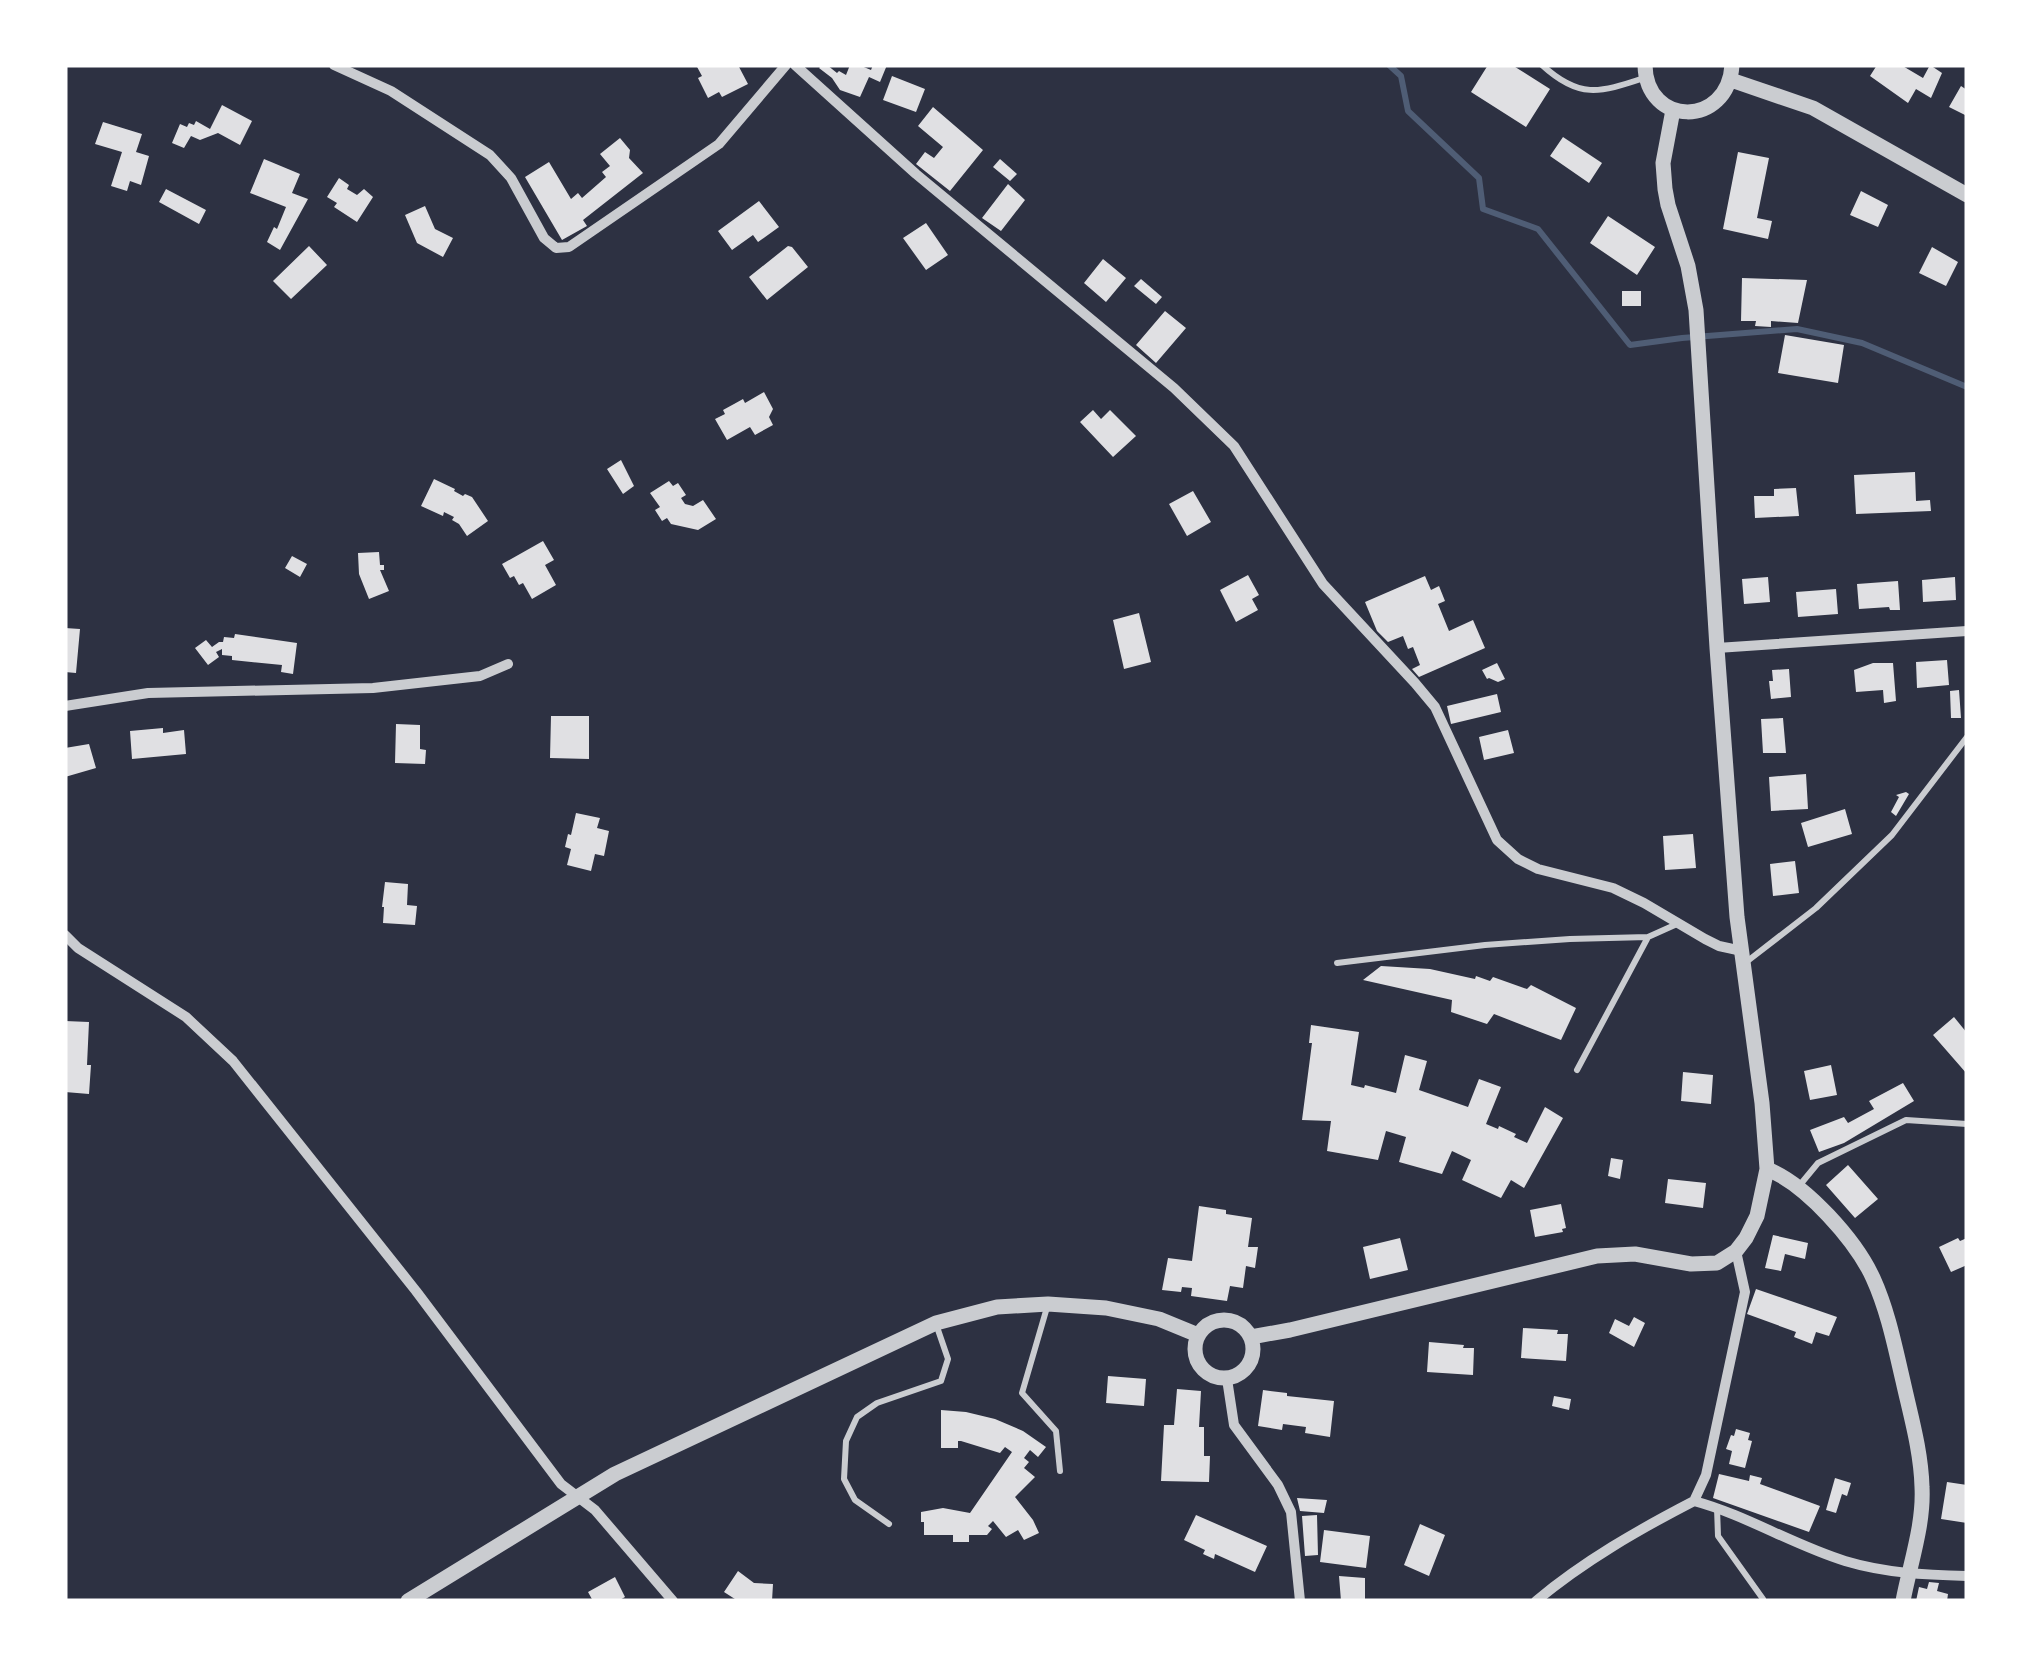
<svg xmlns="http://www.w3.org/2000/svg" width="2032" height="1666" viewBox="0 0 2032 1666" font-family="Cabin,sans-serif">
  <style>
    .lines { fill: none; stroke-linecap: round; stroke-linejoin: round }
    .stream { stroke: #4f5d75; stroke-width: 6 }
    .building { fill: #e0e0e3 }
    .service { stroke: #caccd0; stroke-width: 6 }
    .minor { stroke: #caccd0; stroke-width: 10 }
    .tertiary { stroke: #caccd0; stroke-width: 15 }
  </style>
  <rect width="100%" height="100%" fill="#2d3142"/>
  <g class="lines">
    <path class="stream" d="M1389,65L1401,76L1408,111L1479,178L1483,209L1538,229L1630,345L1682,338L1797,329L1862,343L1967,387"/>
  </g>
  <path class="building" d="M696,65H726L727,67L738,65L748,84L722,97L719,92L708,98L698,78L702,76Z
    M822,65H827L837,73L839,71L846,75L850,65H859L871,70L873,65H887L880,82L869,77L860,97L840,90L832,78L819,68Z
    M1488,65H1512L1550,89L1526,127L1471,92Z
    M1877,65H1901L1923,78L1930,65L1942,73L1931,98L1916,89L1908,103L1870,76Z
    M892,76L925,89L916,112L883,100Z
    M1961,86L1967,90V116L1949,107Z
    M222,105L252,121L240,145L218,133L200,140L191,136L184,148L172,143L180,124L187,127L189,123L194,125L196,121L210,129Z
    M933,107L983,150L950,191L916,164L925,152L934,158L943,147L918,126Z
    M103,122L142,134L136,152L149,156L141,185L130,181L127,191L111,186L122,152L95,144Z
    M1563,137L1602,163L1589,183L1550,156Z
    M620,138L630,150L629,158L643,173L583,220L587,226L562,240L525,177L549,162L571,199L578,193L582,198L606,177L602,172L610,166L600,154Z
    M1738,152L1769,158L1757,218L1772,221L1768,239L1723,229Z
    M264,159L300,174L292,193L308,199L280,250L267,242L274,227L277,229L286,207L250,193Z
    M1000,159L1017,174L1010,181L993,167Z
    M339,178L349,185L347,189L357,195L364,189L373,197L357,222L334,207L337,203L327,197Z
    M1008,184L1025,200L1001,231L982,218Z
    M166,189L206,210L199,224L159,202Z
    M1861,191L1888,205L1878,227L1850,215Z
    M759,201L779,227L758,242L753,235L732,250L718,231Z
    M425,206L435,229L453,238L443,257L417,243L405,215Z
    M1608,216L1655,247L1637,275L1590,243Z
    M926,223L948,255L926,270L903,238Z
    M309,246L327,265L291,299L273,281Z
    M788,246L792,247L808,267L767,300L749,277Z
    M1932,247L1958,262L1946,286L1919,273Z
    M1103,259L1126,278L1106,302L1084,283Z
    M1742,278L1807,280L1798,323L1771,321V327L1755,326L1756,321H1741Z
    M1141,279L1162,297L1156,304L1134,286Z
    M1622,291H1641V306H1622Z
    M1165,311L1186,328L1156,363L1136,345Z
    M1785,335L1844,345L1838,383L1778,373Z
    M764,392L773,409L769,417L773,425L755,435L750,427L727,440L715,419L725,414L723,410L734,404L743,399L745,403Z
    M1093,410L1101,419L1110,410L1136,436L1113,457L1080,422Z
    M621,460L634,486L623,494L607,469Z
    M1915,472L1916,501L1930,500L1931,511L1856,514L1854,475Z
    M434,479L455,489L454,491L463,496L465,494L472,497L488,521L467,536L459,524L452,520L454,517L444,512L443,516L421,506Z
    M669,481L673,486L678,483L686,495L681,498L685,504L693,506L703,500L716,519L698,530L671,524L667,518L662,521L655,510L660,507L650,493Z
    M1796,488L1799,516L1755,518L1754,496H1774V489Z
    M1193,491L1211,522L1187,536L1169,504Z
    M543,541L554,560L545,565L556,585L532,599L523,583L519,585L514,576L510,578L502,564Z
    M379,552L380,565H384V570H380L389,591L369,599L359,574L358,553Z
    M292,556L307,564L300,577L285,568Z
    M1248,575L1259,595L1252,599L1258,610L1236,622L1220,590Z
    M1425,576L1431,590L1439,586L1445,601L1438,604L1449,631L1473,620L1485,648L1419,677L1412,669L1420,665L1413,647L1408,649L1403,636L1388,642L1377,631L1365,602Z
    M1768,577L1770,602L1744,604L1742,579Z
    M1955,577L1956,600L1923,602L1922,580Z
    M1898,581L1900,610H1890L1889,607L1859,609L1857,584Z
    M1836,589L1838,614L1798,617L1796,592Z
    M1139,613L1151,662L1124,669L1113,620Z
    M65,628L80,629L76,673L65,672Z
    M235,634L297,643L293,674L281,672L282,665L232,660V656L222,655V649L216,652L219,657L208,665L195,648L206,640L212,647L219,642H223L224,637L234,638Z
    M1947,660L1949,685L1917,688L1916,662Z
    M1497,663L1505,679L1498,682L1489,678L1487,679L1482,670Z
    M1873,663H1893L1896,701L1884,703L1883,690L1856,692L1854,670Z
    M1789,669L1791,697L1771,699L1769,681H1773L1772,670Z
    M1959,690L1961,718H1951L1950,691Z
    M1497,694L1501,712L1451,724L1447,706Z
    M551,716H589V759L550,758Z
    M1783,718L1786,753H1763L1761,719Z
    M396,724L420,725V749L426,750L425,764L395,763Z
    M163,728V733L184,730L186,754L132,759L130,731Z
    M1508,730L1514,753L1484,760L1479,737Z
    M89,744L96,768L65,777V748Z
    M1806,774L1808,809L1771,811L1769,777Z
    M1906,792L1909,794L1896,816L1891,812L1899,797L1896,795Z
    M1845,809L1852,834L1808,847L1801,823Z
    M576,813L600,818L597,828L609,831L604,856L595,854L591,871L567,865L571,849L565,847L568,834L571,835Z
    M1693,834L1696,868L1665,870L1663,836Z
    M1795,861L1799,893L1773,896L1770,864Z
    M385,882L408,884L407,905L417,906L415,925L383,923L384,907H382Z
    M1381,966L1430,969L1475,979L1476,976L1490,981L1493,977L1527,989L1531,985L1576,1008L1561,1040L1494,1014L1487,1024L1451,1012L1452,1000L1363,980Z
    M1954,1017L1967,1033V1074L1933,1035Z
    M65,1021L89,1022L87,1065H91L89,1094L65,1092Z
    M1311,1025L1359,1032L1351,1085L1364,1088L1365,1085L1396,1093L1405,1055L1427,1061L1419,1090L1468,1107L1479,1079L1501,1087L1486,1124L1498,1129L1499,1126L1516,1134L1514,1137L1527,1143L1545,1107L1563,1118L1524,1188L1511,1180L1501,1198L1462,1180L1471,1160L1452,1151L1442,1174L1399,1162L1406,1137L1386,1131L1378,1160L1327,1151L1331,1121L1302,1120L1312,1043H1309Z
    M1831,1065L1837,1095L1810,1100L1804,1071Z
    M1683,1072L1713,1075L1711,1104L1681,1101Z
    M1903,1083L1914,1101L1844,1143L1819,1152L1810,1130L1844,1117L1848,1123L1874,1109L1869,1101Z
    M1611,1158L1623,1160L1620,1179L1608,1176Z
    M1848,1165L1878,1199L1855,1218L1826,1185Z
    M1668,1179L1706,1183L1703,1208L1665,1203Z
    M1561,1204L1566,1228L1562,1229L1563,1232L1535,1237L1530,1210Z
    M1199,1206L1226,1210V1214L1252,1218L1248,1247H1258L1255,1268L1246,1266L1243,1288L1230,1286L1227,1301L1191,1296L1192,1288L1182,1287L1181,1292L1162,1290L1168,1258L1192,1261Z
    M1773,1235L1808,1243L1805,1259L1785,1254L1781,1271L1765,1268Z
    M1400,1238L1408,1270L1370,1279L1363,1247Z
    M1958,1238L1960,1241L1967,1238V1265L1951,1272L1939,1247Z
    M1756,1289L1837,1317L1829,1336L1816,1332L1812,1344L1794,1337L1796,1332L1747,1314Z
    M1634,1317L1645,1323L1634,1347L1609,1333L1615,1319L1629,1326Z
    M1523,1328L1558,1330L1557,1334H1568L1566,1361L1521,1358Z
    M1429,1342L1464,1345L1463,1348H1474L1473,1375L1427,1372Z
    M1108,1376L1146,1379L1144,1406L1106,1403Z
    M1177,1389L1201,1391L1199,1427H1204V1456H1210L1209,1482L1161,1481L1164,1425H1174Z
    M1263,1390L1287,1393V1396L1334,1401L1330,1437L1305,1433L1306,1427L1283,1424L1282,1430L1258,1426Z
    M1554,1396L1571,1399L1569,1410L1552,1406Z
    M941,1410L966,1412L995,1419L1023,1431L1046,1447L1038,1457L1030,1450L1024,1458L1029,1462L1024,1468L1035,1477L1015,1497L1033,1520L1039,1533L1024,1540L1018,1530L1006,1537L993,1521L988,1526L992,1529L987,1535H969V1542H953V1535H924V1522H921V1512L943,1508L970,1513L1012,1452L1005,1447L1000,1453L961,1441H958V1448H941Z
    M1736,1429L1750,1433L1748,1440L1752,1441L1745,1468L1729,1464L1732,1451L1726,1449L1731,1435L1734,1436Z
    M1719,1474L1749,1481L1750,1475L1762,1478L1760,1484L1820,1506L1809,1532L1713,1498Z
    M1835,1478L1851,1483L1847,1496L1842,1494L1836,1513L1826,1510Z
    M1947,1482L1967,1485V1523L1941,1519Z
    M1297,1498L1327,1500L1324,1513L1300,1511Z
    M1196,1515L1267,1546L1255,1572L1215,1554L1214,1559L1203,1554L1205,1550L1184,1540Z
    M1317,1515L1318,1555L1305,1556L1302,1516Z
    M1420,1524L1445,1535L1429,1576L1404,1565Z
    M1324,1530L1370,1536L1366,1568L1320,1562Z
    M738,1571L754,1583L773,1584L772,1601H738L724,1592Z
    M1339,1576L1365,1578V1601H1341Z
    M615,1577L625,1597L618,1601H593L588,1592Z
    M1929,1582L1939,1583L1937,1591L1948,1594L1947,1601H1916L1919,1587L1927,1589Z"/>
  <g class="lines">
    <path class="service" d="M1542,65C1579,99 1599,93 1644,78
      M1337,963L1485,945L1570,939L1648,937L1677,924
      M1745,963L1816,908L1892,835L1967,737
      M1577,1070L1647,939
      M1799,1186L1818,1163L1906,1120L1967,1124
      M1048,1304L1022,1393L1056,1431L1060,1471
      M1717,1508L1718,1536L1763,1599
      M889,1524L855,1500L844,1479L846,1441L857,1417L877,1403L941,1381L948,1359L936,1324"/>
    <path class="minor" d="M334,65L391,91L490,155L511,178L544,238L556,248L569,247L719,144L786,65
      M795,65L916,174L1174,388L1234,446L1323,584L1415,683L1435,707L1497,840L1518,859L1538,869L1613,888L1644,903L1705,939L1719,946L1742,951
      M1717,648L1967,631
      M65,706L148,693L373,688L480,676L508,664
      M65,935L78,948L186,1017L233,1061L416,1291L561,1484L595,1510L673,1601
      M1227,1379L1234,1425L1278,1485L1291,1512L1300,1601
      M1694,1501L1706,1475L1745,1292L1736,1251
      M1536,1601C1584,1561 1638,1530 1694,1501C1746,1515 1793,1545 1845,1561C1885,1573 1925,1575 1967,1576"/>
    <path class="tertiary" d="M1645,65C1646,127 1728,128 1732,65
      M1731,80L1813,108L1967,195
      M1767,1169C1806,1184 1856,1241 1873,1278C1888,1311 1895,1347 1903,1381C1911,1417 1921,1451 1922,1487C1924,1525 1910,1564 1903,1601
      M1195 1349a29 29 0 1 1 58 0a29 29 0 1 1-58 0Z
      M1251,1337L1290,1330L1597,1256L1635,1254L1691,1264L1717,1263L1736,1251L1746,1238L1757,1216L1767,1169L1762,1103L1737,917L1717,648L1696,310L1688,266L1668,205L1665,189L1663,163L1673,110
      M408,1601L615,1474L936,1323L997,1307L1048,1304L1106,1308L1159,1319L1198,1335"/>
  </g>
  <rect width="2032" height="1666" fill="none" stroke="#ffffff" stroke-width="135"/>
</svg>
